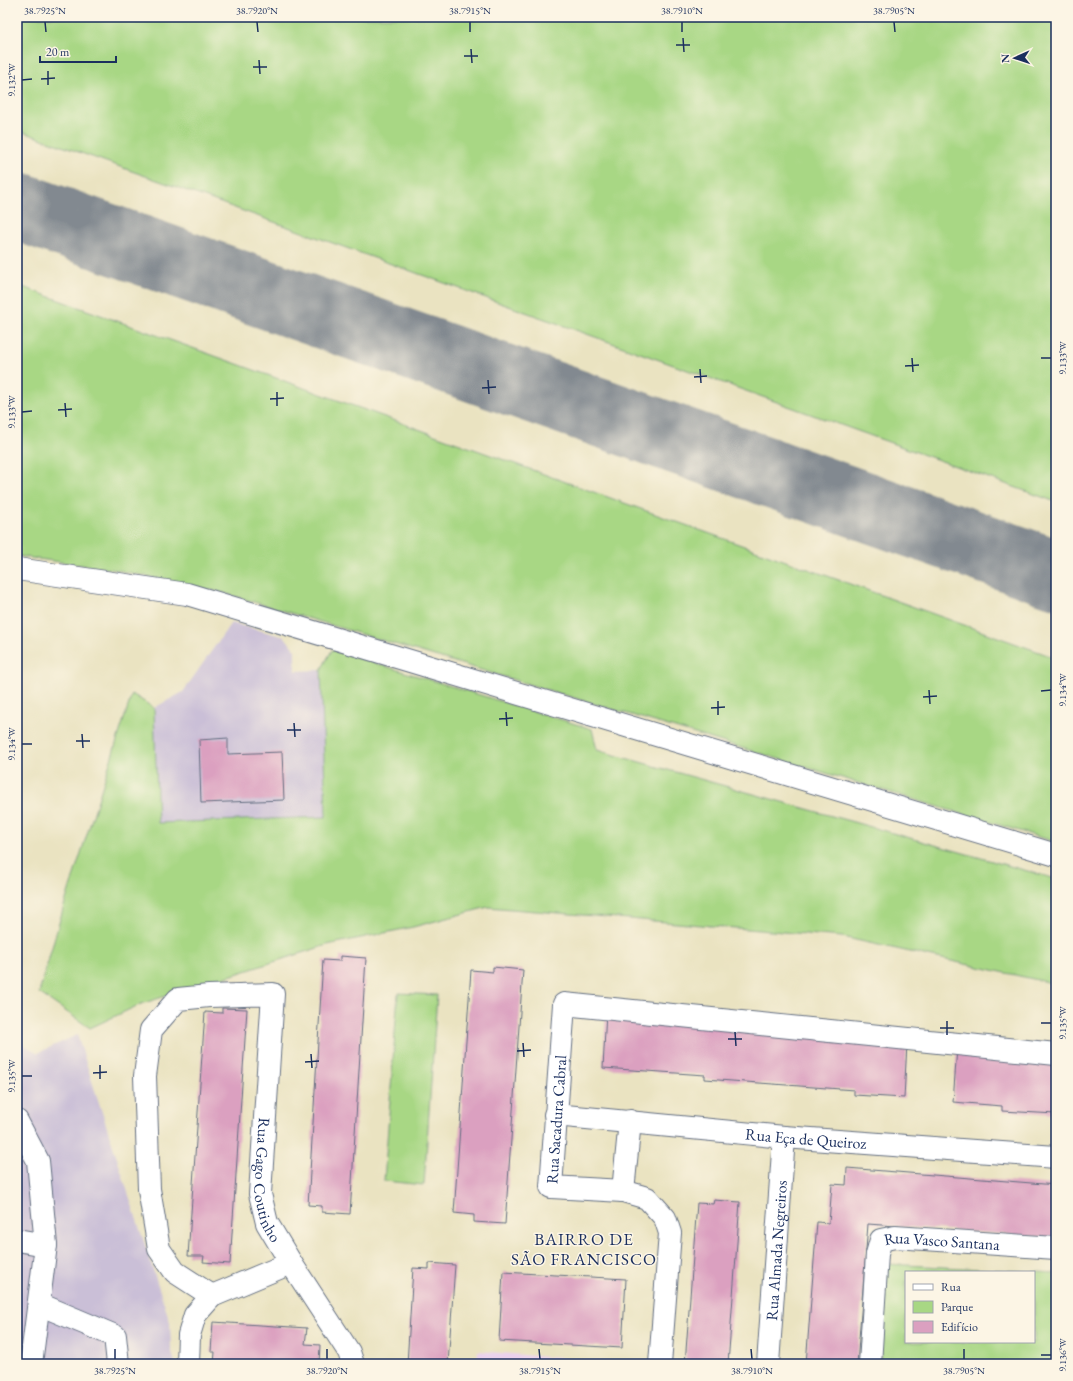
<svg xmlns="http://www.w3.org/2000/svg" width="1073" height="1381" viewBox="0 0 1073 1381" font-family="'EB Garamond',serif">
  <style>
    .built { fill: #ead1ed }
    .industrial { fill: #cabfd7 }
    .green { fill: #a8d784; stroke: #628371; fill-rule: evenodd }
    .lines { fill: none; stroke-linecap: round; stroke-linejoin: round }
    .taxiway { stroke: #828990; stroke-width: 69 }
    .building { fill: #dba0c0 }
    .minor-casing { stroke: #636e81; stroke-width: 24 }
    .minor { stroke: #fff; stroke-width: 22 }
    .ticks { fill: none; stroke: #1b2f5e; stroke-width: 1.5 }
    .labels { text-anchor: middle; stroke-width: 3; stroke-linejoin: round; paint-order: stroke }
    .street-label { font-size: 16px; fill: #1b2f5e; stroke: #fcf5e5 }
    .neighbourhood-label { font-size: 17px; letter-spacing: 1px; fill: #1b2f5e; stroke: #fcf5e5 }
    .neatline { fill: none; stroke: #1b2f5e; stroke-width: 1.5 }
    .ticks-label { font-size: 10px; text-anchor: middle; fill: #1b2f5e }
  </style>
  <rect width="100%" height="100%" fill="#fcf5e5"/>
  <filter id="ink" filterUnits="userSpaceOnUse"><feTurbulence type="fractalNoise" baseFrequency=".025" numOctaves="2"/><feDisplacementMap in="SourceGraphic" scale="8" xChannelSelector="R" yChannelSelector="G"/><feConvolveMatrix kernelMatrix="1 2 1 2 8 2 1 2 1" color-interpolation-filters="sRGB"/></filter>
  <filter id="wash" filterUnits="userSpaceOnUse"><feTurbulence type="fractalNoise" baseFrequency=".012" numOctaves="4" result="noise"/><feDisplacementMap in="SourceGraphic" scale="16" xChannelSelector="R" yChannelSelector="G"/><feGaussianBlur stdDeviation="0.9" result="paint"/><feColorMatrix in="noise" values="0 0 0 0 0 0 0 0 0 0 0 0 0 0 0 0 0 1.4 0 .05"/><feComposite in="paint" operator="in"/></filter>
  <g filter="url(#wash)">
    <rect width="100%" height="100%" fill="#eae3c1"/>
    <path class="built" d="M478,1351L627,1364H477Z"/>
    <path class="industrial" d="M231,623L285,637L295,650V671L321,670L326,817L158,823L154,708L183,692Z
      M77,1035L170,1322L171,1348L175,1364H17V1041L38,1053Z"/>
    <path class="green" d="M17,17H1056V502L17,130Z
      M17,285L1056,658V842L224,593L117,570L17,556Z
      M332,650L592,729L597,750L1056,879V984L842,937L488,907L413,927L327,945L141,1004L90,1028L39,993L63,909L132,694L154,708L158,823L326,817L321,670Z
      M398,993L437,995L424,1185L384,1181Z
      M887,1264L1056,1273V1364H880ZM906,1272H1034V1342H906Z"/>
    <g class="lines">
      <path class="taxiway" d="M17,206L1056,574"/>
    </g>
    <g id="blocks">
      <path class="building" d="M228,738V754L282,752L284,800L201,803L199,740Z
        M340,956L366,958L350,1214L322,1212V1206L308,1205L323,960L340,961Z
        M493,967L523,970L505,1224L474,1222V1215L454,1213L471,970L493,972Z
        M222,1008L247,1009L230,1264L203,1262L204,1256H188L205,1012L222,1013Z
        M606,1012L907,1044L904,1098L854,1095V1090L705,1079V1075L603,1068Z
        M957,1048L1056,1059V1114L1002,1111V1106L953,1102Z
        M847,1168L1056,1185V1238L868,1224L857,1364H806L817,1222L829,1223L832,1184L846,1185Z
        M714,1200L740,1202L728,1364H685L697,1203L713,1204Z
        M429,1263L455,1265L448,1364H407L413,1268L429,1269Z
        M503,1272L626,1279L622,1348L499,1341Z
        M213,1322L307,1328L305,1344L320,1345L319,1364H214L215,1352H211Z"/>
    </g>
  </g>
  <g filter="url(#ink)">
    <use href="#blocks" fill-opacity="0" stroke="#636e81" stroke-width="1"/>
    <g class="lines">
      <defs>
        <g id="minor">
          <path d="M17,569L187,594L1056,855"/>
          <path id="s1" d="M555,1115L784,1137L1056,1157"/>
          <path d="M17,1121L38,1161L46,1245L31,1364"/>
          <path d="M623,1191L630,1121"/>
          <path d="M17,1240L46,1245"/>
          <path id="s2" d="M212,1296L175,1272L159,1249L149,1189L145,1076L151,1030L178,999L209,996L273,994L260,1194L267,1223L291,1263L349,1352L353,1364"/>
          <path d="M39,1304L115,1336L118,1364"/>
          <path d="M188,1364L189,1335L195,1315L212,1296L291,1263"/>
          <path id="s3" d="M660,1364L670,1233L665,1218L647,1198L623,1191L551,1187L564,1004L1056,1054"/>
          <path id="s4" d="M768,1364L784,1137"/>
          <path id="s5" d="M870,1364L877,1254L881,1240L895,1237L1056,1248"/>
        </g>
      </defs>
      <use href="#minor" class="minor-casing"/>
      <use href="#minor" class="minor"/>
    </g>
  </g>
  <path class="ticks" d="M45,22L46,32M257,22L258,32M470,22V32M682,22V32M894,22L895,32M683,38L684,52M676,45H690M471,49L472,63M464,56H478M259,60L260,74M253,67H267M48,71V85M41,79L55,78M22,80L32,79M912,358L913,372M1041,358H1051M905,366L919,365M700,369L701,383M694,377L707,376M488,380L489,394M482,388L496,387M277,392V406M270,399L284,398M65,403L66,417M58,410L72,409M22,412L32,411M929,690L930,704M1041,691L1051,690M923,697L937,696M718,701V715M711,708L725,707M506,712L507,726M499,719L513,718M294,723L295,737M287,730H301M82,734L83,748M76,741H90M22,744H32M947,1021V1035M1041,1023H1051M940,1028H954M735,1032L736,1046M728,1039H742M523,1043L524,1057M517,1051L531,1050M311,1054L312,1068M305,1062L319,1061M100,1065V1079M93,1073L107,1072M22,1076H32M115,1349V1359M327,1349V1359M539,1349L540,1359M751,1349L752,1359M964,1349V1359M1041,1355H1051"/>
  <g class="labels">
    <g class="street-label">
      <text dy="6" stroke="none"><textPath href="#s3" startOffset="339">Rua Sacadura Cabral</textPath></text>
      <text dy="6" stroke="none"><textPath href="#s1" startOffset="252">Rua Eça de Queiroz</textPath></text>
      <text dy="6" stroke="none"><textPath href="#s2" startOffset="616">Rua Gago Coutinho</textPath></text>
      <text dy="6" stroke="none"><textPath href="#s5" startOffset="186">Rua Vasco Santana</textPath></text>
      <text dy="6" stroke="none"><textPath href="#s4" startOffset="114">Rua Almada Negreiros</textPath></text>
    </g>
    <g class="neighbourhood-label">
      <text x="584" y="1245">BAIRRO DE<tspan x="584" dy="20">SÃO FRANCISCO</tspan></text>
    </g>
  </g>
  <rect width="1073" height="1381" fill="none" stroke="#fcf5e5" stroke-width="44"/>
  <rect x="905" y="1271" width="130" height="72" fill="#fcf5e5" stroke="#a2a6af"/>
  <rect x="913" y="1284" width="20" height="6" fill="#ffffff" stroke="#a2a6af"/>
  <text x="941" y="1291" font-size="12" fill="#1b2f5e">Rua</text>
  <rect x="913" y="1301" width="20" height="12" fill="#a8d784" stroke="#a2a6af"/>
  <text x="941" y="1311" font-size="12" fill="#1b2f5e">Parque</text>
  <rect x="913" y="1321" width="20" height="12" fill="#dba0c0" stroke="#a2a6af"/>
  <text x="941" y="1331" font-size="12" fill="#1b2f5e">Edifício</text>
  <g transform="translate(1015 58) rotate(267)" stroke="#fcf5e5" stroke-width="3" paint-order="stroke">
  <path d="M0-3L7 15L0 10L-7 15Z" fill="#1b2f5e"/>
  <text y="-6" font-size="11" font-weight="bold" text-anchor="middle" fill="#1b2f5e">N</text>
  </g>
  <path d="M40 56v6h76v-6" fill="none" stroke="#1b2f5e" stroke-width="2"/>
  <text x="46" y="56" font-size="12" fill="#1b2f5e" stroke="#fcf5e5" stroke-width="3" paint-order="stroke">20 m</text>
  <rect x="22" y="22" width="1029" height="1337" class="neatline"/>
  <g class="ticks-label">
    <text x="45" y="14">38.7925°N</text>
    <text x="257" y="14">38.7920°N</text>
    <text x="470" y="14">38.7915°N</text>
    <text x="682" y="14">38.7910°N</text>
    <text x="894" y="14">38.7905°N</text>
    <text transform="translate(11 80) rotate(-90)" y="4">9.132°W</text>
    <text transform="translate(1062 358) rotate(-90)" y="4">9.133°W</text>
    <text transform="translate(11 412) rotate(-90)" y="4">9.133°W</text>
    <text transform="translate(1062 690) rotate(-90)" y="4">9.134°W</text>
    <text transform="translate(11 744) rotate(-90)" y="4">9.134°W</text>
    <text transform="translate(1062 1023) rotate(-90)" y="4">9.135°W</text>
    <text transform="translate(11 1076) rotate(-90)" y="4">9.135°W</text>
    <text transform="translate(1062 1355) rotate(-90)" y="4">9.136°W</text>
    <text x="115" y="1374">38.7925°N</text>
    <text x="327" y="1374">38.7920°N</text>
    <text x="540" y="1374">38.7915°N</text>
    <text x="752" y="1374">38.7910°N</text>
    <text x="964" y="1374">38.7905°N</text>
  </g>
</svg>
